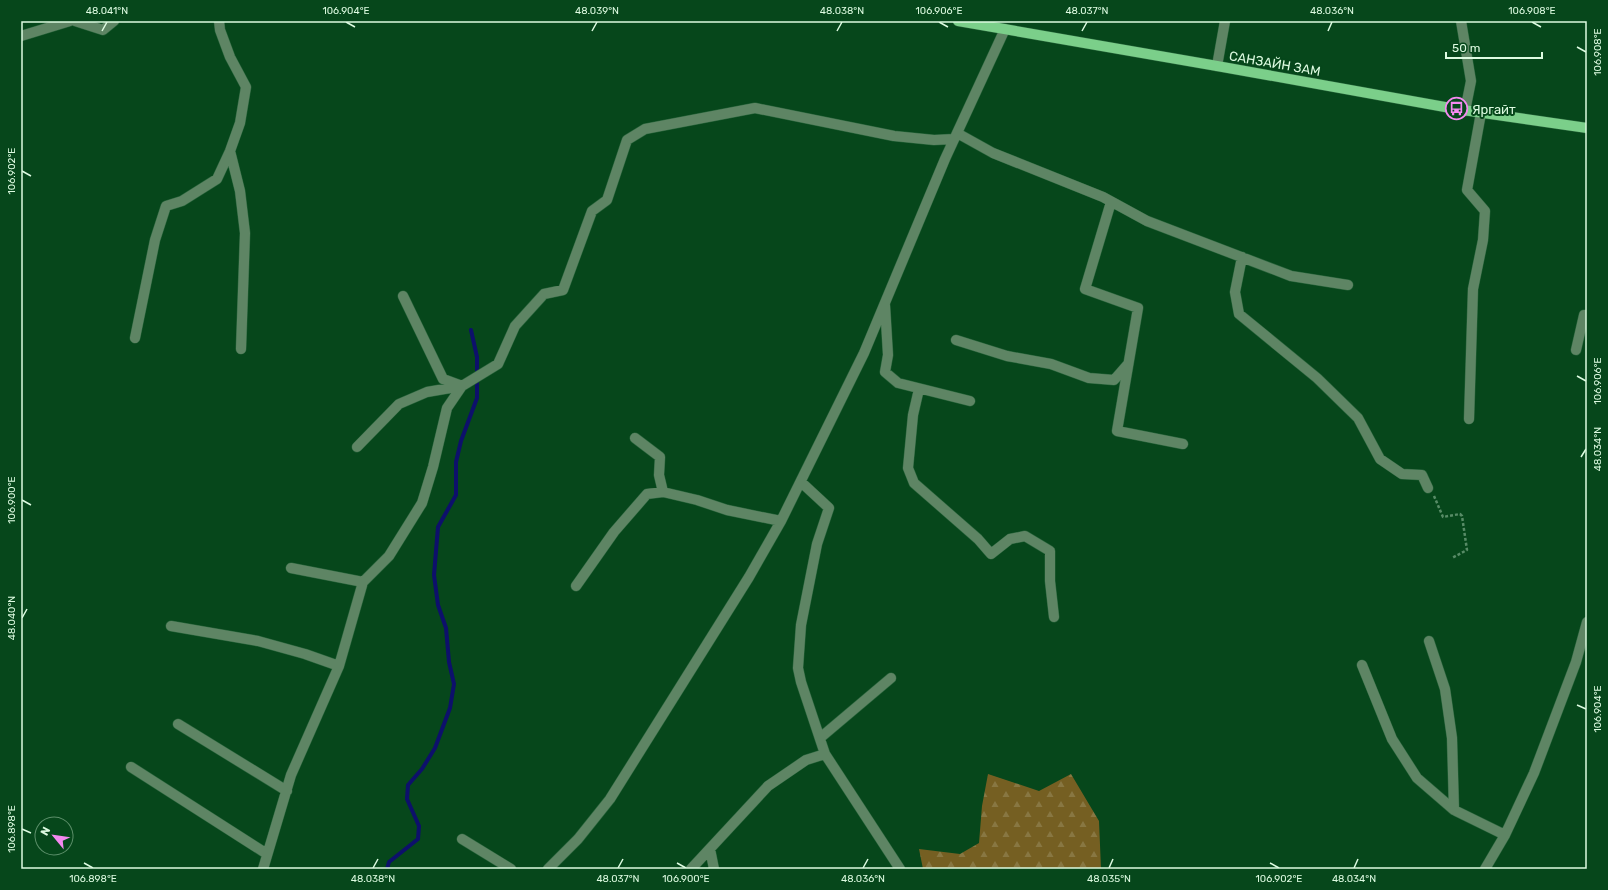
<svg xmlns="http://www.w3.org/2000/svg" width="1608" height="890" viewBox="0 0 1608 890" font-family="Rubik,sans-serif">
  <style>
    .forest { fill: url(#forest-firs) }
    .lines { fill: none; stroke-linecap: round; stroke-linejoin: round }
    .stream { stroke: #0d106b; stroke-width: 4 }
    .minor-casing { stroke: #28643b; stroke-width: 11 }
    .major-casing { stroke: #28643b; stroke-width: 11 }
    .path { stroke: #578b66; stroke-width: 2.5; stroke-dasharray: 3 2; stroke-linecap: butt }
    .minor { stroke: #5e8564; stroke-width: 10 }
    .major { stroke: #7bcf8a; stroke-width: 10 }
    .ticks { fill: none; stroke: #ddfbe1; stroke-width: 1.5 }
    .labels { text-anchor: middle; stroke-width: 4; stroke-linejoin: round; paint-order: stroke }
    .street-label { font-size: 13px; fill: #ddfbe1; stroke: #06471b }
    .poi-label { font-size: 13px; fill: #ddfbe1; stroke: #06471b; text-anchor: start }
    .neatline { fill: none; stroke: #ddfbe1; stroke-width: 1.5 }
    .ticks-label { font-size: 10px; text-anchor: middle; fill: #ddfbe1 }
  </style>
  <defs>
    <pattern id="forest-firs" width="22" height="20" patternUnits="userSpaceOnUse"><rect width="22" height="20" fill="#755f22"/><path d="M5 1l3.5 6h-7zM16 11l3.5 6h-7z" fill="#887742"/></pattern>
  </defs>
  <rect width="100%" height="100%" fill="#06471b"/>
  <path class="forest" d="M988,774L1039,791L1071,774L1099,821L1101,869H923L919,849L960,854L979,843L982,806Z"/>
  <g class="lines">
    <path class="stream" d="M387,869L389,862L418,839L419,826L407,799L408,785L422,769L435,748L450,708L454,684L449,662L446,628L438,605L434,575L438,527L456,495V462L461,441L477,398V357L471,330"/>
    <defs>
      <path id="minor" d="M75,21L103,30L114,21
        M1461,21L1471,81L1465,111
        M21,36L70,21
        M1217,66L1225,21
        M957,133L993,153L1103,197L1147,221L1291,276L1348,285
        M230,151L240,191L245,233L241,349
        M1111,202L1085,289L1138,308L1117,431L1183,444
        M1242,257L1235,292L1239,314L1317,378L1358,418L1380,459L1402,474L1422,475L1428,488
        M403,296L443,379L462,386
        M885,305L888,355L885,372L898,383L970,401
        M135,338L155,240L166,206L182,201L217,179L230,151L240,123L246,87L230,57L220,30L219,21
        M956,340L1007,356L1051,364L1089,378L1114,380L1128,364
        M1576,350L1584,315H1587
        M919,389L913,415L908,468L914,483L978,539L991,554L1010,539L1025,536L1050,551V581L1054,617
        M1469,419L1473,289L1483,240L1485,211L1467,190L1481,113
        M635,438L660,457L659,475L663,492
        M357,447L399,404L427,392L462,386
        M801,482L829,508L817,544L801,625L798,668L801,682L825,754L900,869
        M291,568L363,582
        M576,586L614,532L647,494L663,492L697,500L727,510L781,521
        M171,626L258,641L305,654L339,666
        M1429,641L1445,689L1452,738L1454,810L1505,835
        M1362,665L1392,739L1417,778L1454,810
        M178,724L287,791
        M820,738L891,678
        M131,767L267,854
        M462,839L511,869
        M710,849L714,869
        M263,869L291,775L339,666L363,582L389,556L422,503L433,467L447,408L462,386L498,364L515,326L544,294L563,290L592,211L607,200L627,140L645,129L755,108L894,136L934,140L954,139
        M548,869L578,839L610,799L749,577L781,521L864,353L945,159L1005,29
        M691,869L768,786L806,760L825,754
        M1485,869L1505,835L1534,773L1576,662L1587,622"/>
      <path id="major" d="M958,21L1217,66L1456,109L1587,128"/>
    </defs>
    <use href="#minor" class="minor-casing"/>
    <use href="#major" class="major-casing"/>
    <path class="path" d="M1434,496L1443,517L1460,514L1462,516L1467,550L1452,558"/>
    <use href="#minor" class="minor"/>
    <use href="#major" class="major"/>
  </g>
  <path class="ticks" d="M346,22L355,27M939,22L948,27M1532,22L1541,27M102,31L107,22M592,31L597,22M837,31L842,22M1082,31L1087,22M1328,31L1332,22M1577,47L1586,52M22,171L31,176M1577,376L1586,381M1581,457L1586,449M22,500L31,505M22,618L27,609M1577,705L1586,709M22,829L31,833M84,863L93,868M677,863L686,868M1270,863L1279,868M373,868L378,859M618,868L623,859M863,868L868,859M1109,868L1113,859M1354,868L1358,859"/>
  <defs>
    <symbol id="bus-ring" viewBox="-11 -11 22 22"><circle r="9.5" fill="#06471b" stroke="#f489f0" stroke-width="1.5"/><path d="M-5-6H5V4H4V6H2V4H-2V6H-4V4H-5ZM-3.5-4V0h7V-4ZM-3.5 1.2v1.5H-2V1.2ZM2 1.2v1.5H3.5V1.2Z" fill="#f489f0"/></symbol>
  </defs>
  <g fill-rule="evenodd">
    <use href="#bus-ring" x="1444" y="96" width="25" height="25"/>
  </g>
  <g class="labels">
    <g class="street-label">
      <text transform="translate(1275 63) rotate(10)" y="5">САНЗАЙН ЗАМ</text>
    </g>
    <g class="poi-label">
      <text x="1472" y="114">Яргайт</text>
    </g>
  </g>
  <rect width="1608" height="890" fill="none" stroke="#06471b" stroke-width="44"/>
  <g transform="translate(54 836) rotate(299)"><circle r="19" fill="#06471b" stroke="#5c8f6a"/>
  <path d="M0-3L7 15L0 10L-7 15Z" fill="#f489f0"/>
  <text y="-6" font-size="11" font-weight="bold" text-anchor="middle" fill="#ddfbe1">N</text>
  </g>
  <path d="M1446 52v6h96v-6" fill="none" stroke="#ddfbe1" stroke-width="2"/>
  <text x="1452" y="52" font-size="12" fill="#ddfbe1" stroke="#06471b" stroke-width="3" paint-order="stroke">50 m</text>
  <rect x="22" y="22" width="1564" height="846" class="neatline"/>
  <g class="ticks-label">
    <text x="107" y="14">48.041°N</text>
    <text x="346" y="14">106.904°E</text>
    <text x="597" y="14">48.039°N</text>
    <text x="842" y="14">48.038°N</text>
    <text x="939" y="14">106.906°E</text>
    <text x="1087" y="14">48.037°N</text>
    <text x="1332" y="14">48.036°N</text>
    <text x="1532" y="14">106.908°E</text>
    <text transform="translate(1597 52) rotate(-90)" y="4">106.908°E</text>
    <text transform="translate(11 171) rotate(-90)" y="4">106.902°E</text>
    <text transform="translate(1597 381) rotate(-90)" y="4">106.906°E</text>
    <text transform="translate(1597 449) rotate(-90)" y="4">48.034°N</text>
    <text transform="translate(11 500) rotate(-90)" y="4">106.900°E</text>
    <text transform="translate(11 618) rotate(-90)" y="4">48.040°N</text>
    <text transform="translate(1597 709) rotate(-90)" y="4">106.904°E</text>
    <text transform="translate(11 829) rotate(-90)" y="4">106.898°E</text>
    <text x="93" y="882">106.898°E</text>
    <text x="373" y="882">48.038°N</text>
    <text x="618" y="882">48.037°N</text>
    <text x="686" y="882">106.900°E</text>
    <text x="863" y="882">48.036°N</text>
    <text x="1109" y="882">48.035°N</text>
    <text x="1279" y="882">106.902°E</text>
    <text x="1354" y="882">48.034°N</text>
  </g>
</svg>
